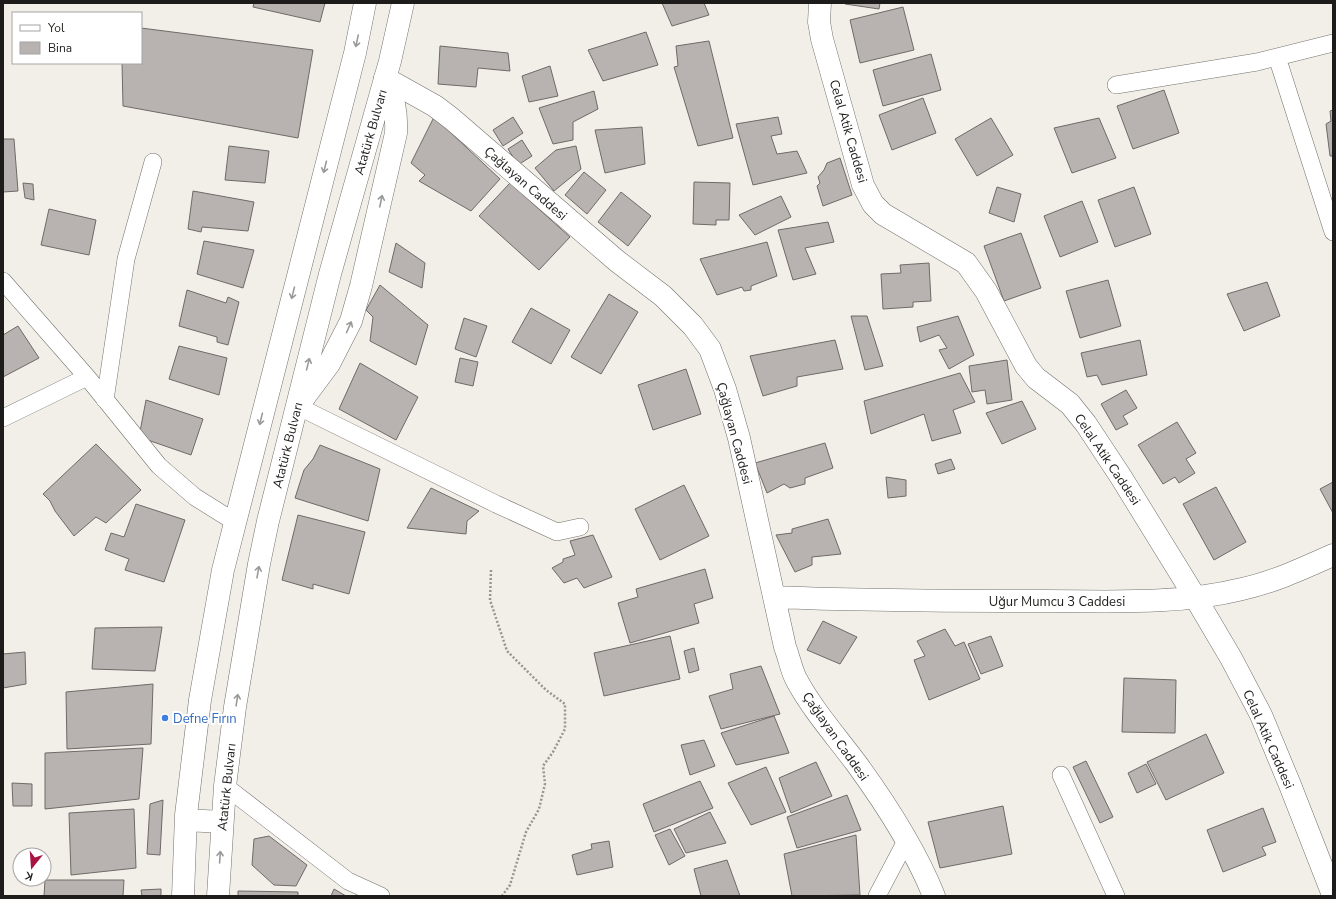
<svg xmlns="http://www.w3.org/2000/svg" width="1336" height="899" viewBox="0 0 1336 899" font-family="'Nunito Sans',sans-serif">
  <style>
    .building { fill: #b8b2b0; stroke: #6f6967 }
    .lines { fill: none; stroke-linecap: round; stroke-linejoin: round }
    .street-casing { stroke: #74716c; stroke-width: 18 }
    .secondary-casing { stroke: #74716c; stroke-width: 23 }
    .highway-casing { stroke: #74716c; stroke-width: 23 }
    .path { stroke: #979591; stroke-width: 2.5; stroke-dasharray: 2 2; stroke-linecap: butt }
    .street { stroke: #fff; stroke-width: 17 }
    .secondary { stroke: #fff; stroke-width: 22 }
    .highway { stroke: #fff; stroke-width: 22 }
    .oneway { stroke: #999998 }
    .shop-dot { fill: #3f7fe0; stroke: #fff; stroke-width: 1.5 }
    .labels { text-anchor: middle; stroke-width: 4; stroke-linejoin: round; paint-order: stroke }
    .street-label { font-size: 13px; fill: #1d1c1a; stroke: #fff }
    .shop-label { font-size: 13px; fill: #366cbe; stroke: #fff; text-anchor: start }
  </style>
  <rect width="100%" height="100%" fill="#f2efe9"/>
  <path class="building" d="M254,3H325L320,22L253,7Z
    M662,3H704L709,15L672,26Z
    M846,3H880L879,9L845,4Z
    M903,7L914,50L860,63L850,20Z
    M141,28L313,50L298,138L123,106L122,63H141Z
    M646,32L658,65L603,81L588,50Z
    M709,41L733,138L698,146L674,67L678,66L676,46Z
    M440,46L508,53L510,71L478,68L476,87L438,84Z
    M931,54L941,90L883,106L873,70Z
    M550,66L558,96L529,102L522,76Z
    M1164,90L1179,133L1133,149L1117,106Z
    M594,91L598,109L573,122V140L553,144L539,108Z
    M923,98L936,133L892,150L879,115Z
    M1333,110V156H1330L1326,124L1331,121L1330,111Z
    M434,117L500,179L471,211L419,181L425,175L411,163Z
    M513,117L523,133L503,146L493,130Z
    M778,117L782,134L771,136L777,154L797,151L807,173L753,185L736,124Z
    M991,118L1013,155L977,176L955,139Z
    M1099,118L1116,158L1072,173L1054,128Z
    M642,127L645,164L605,173L595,130Z
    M3,139H14L18,191L3,192Z
    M522,140L532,156L518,165L508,149Z
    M229,146L269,151L265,183L225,180Z
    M576,146L581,169L554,191L535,168L556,150Z
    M840,158L852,195L823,206L817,186L820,183L818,177L824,170L827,163Z
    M584,172L606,190L587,214L565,195Z
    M694,182L730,183L729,220H716V225L693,224Z
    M23,183L33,184L34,200L25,198Z
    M510,183L570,237L539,270L479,216Z
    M997,187L1021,194L1014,222L989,213Z
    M1134,187L1151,234L1115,247L1098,200Z
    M193,191L254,202L248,231L202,227L201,232L188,229Z
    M621,192L651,216L628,246L598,222Z
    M781,196L791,217L755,235L739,215Z
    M1082,201L1098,242L1060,257L1044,216Z
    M49,209L96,220L89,255L41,245Z
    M828,222L834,242L805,248L816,274L793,280L778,230Z
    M1021,233L1041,288L1004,301L984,246Z
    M204,241L254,250L243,288L197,274Z
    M767,242L777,276L751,286V290L744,291L742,287L717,295L700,259Z
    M396,243L425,263L422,288L389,272Z
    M929,263L931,301L913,302V307L883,309L881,274L901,273L900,265Z
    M1108,280L1121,326L1080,338L1066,291Z
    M1267,282L1280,316L1244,331L1227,294Z
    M380,285L428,325L416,365L370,341L373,317L366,310Z
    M187,290L226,303L228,297L239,302L228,345L217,342V337L179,326Z
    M609,294L638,312L601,374L571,357Z
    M531,308L570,330L551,364L512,342Z
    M851,316H867L883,366L865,370Z
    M958,316L974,355L949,369L939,350L947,348L939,335L920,342L917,327Z
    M464,318L487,326L476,357L455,349Z
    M18,326L39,358L3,377V335Z
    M835,340L843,369L797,377V386L763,396L750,356Z
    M1140,340L1147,375L1102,385L1097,375L1087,377L1081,353Z
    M179,346L227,358L219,395L169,379Z
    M460,358L478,362L473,386L455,382Z
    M1007,360L1012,400L987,404L985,390L972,392L969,366Z
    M360,363L418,397L396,440L339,409Z
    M686,369L701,414L653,430L638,385Z
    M960,373L975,402L953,410L961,433L932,441L924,414L871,434L864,401Z
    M1126,390L1137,408L1123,416L1128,424L1116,430L1101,404Z
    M146,400L203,419L191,455L139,437Z
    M1022,401L1036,429L1002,444L986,413Z
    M1177,422L1196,453L1186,459L1195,473L1179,483L1175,477L1163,484L1138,445Z
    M825,443L833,468L805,478V484L790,488L784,484L767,493L755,463Z
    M96,444L141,490L106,523L96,517L74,536L55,511L50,501L43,494Z
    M320,445L380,469L368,521L295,498L304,470L313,459Z
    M951,459L955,469L938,474L935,464Z
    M886,477L906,480V496L888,498Z
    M1333,482V513L1320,489Z
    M684,485L709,536L660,560L635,509Z
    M1216,487L1246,542L1214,560L1183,504Z
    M431,488L479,511L467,521L466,534L407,528Z
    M136,504L185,520L164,582L125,570L129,559L105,550L111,533L124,537Z
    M298,515L365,532L349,594L313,584V589L282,580Z
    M828,519L841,554L812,557V565L795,572L776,535L792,533V529Z
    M593,535L612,577L584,588L577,578L564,583L552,568L563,562V559L575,555L570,541Z
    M705,569L713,598L694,604L699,623L630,643L618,603L638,597L636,589Z
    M823,621L857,637L840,664L807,650Z
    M162,627L155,671L92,669L95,628Z
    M945,629L955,646L964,642L980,679L929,700L914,660L925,656L917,641Z
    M670,636L680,679L604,696L594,653Z
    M991,636L1003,666L981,674L968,644Z
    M694,648L699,670L689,673L684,651Z
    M25,652L26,684L3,688V654Z
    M761,666L780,714L721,729L709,696L733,689L730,674Z
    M1124,678L1176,680L1175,733L1122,732Z
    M153,684L151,744L67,749L66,692Z
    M774,716L789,753L736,765L721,733Z
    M1206,734L1224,773L1166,800L1147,762Z
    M704,740L715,766L690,775L681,745Z
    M143,748L139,799L45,809V753Z
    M1086,761L1113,817L1100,823L1073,767Z
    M816,762L832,796L791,813L779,778Z
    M1146,764L1156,784L1137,793L1128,773Z
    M766,767L786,812L751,825L728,783Z
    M700,781L713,808L654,832L643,804Z
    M12,783L32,784V806H13Z
    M847,795L861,830L797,848L787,817Z
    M163,800L160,855L147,854L150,804Z
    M1003,806L1012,854L940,868L928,822Z
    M1263,808L1276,842L1262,847L1266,855L1223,872L1207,830Z
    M134,809L136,868L71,875L69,813Z
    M710,812L726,843L686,853L674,829Z
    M670,829L685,856L669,865L655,835Z
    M856,835L860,895L792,896L784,854Z
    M269,836L307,865L296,886L274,885L252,865L254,839Z
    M609,841L613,867L577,875L572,855L592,849L591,844Z
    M727,860L740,896H701L694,869Z
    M45,880H124L123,896H44Z
    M161,889V896H142L141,890Z
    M334,889L346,896H331Z
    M238,891L298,892V896H238Z"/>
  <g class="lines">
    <defs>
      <path id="street" d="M1277,57L1333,232
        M1116,85L1257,62L1333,43
        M3,281L87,377L159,466L195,497L235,522
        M105,400L126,259L153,162
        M297,406L496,504L557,532L580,527
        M3,418L87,377
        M1061,775L1116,896
        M225,786L348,881L381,896
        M877,896L906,841"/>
      <path id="secondary" d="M820,3L819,22L822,39L863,185L873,204L883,214L966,263L986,291L1026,366L1036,378L1070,404L1086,424L1121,477L1195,597L1231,658L1261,715L1290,785L1333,895
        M385,78L435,106L452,119L617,261L663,296L693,326L710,349L725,389L739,438L785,647C789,657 791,669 796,679C812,709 835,735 856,763C886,804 915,849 934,896
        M775,597C864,601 954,601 1044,601C1109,601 1178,605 1242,589C1274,582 1304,568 1333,555"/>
      <path id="highway" d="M303,399L329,364L351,321L361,286L396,133C397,111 394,99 385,78
        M186,820L222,822
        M183,896L186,815L194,749L200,700L223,570L355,53L365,3
        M218,896L225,786L235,707L259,564L268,521L330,274L390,61L403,3"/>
    </defs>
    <use href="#street" class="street-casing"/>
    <use href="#secondary" class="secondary-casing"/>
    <use href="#highway" class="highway-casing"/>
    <path class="path" d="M491,570L490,600L507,651L546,690L565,704V729L553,752L543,766L545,784L539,809L526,832L510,885L502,896"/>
    <use href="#street" class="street"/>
    <use href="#secondary" class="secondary"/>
    <use href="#highway" class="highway"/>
  </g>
  <defs><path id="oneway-shaft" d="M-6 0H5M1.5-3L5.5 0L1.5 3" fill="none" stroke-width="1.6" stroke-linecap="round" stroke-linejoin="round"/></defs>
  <g class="oneway">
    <use href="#oneway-shaft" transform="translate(357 41) rotate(102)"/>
    <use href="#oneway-shaft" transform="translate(325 167) rotate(104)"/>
    <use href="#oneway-shaft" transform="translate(381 201) rotate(-78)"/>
    <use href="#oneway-shaft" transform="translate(293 293) rotate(104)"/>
    <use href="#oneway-shaft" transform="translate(349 327) rotate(-66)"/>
    <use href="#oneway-shaft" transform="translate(308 364) rotate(-76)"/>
    <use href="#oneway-shaft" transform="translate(261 419) rotate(104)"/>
    <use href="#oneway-shaft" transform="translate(258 572) rotate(-80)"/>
    <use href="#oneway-shaft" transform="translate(237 700) rotate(-81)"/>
    <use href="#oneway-shaft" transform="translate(220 857) rotate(-86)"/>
  </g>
  <circle class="shop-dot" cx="165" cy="718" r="4"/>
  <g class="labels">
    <g class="street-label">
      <text transform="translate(849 131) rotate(74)" y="5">Celal Atik Caddesi</text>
      <text transform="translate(370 132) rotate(-74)" y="5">Atatürk Bulvarı</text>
      <text transform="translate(526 183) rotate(41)" y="5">Çağlayan Caddesi</text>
      <text transform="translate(735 433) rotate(75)" y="5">Çağlayan Caddesi</text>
      <text transform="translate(287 445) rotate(-76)" y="5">Atatürk Bulvarı</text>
      <text transform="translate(1108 459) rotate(56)" y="5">Celal Atik Caddesi</text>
      <text x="1057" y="606">Uğur Mumcu 3 Caddesi</text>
      <text transform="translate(836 736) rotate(55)" y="5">Çağlayan Caddesi</text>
      <text transform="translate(1269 739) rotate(66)" y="5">Celal Atik Caddesi</text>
      <text transform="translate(226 787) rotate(-84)" y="5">Atatürk Bulvarı</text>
    </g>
    <g class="shop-label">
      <text x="173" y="723">Defne Fırın</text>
    </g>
  </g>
  <rect width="1336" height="899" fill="none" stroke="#1d1c1a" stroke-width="8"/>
  <rect x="12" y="12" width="130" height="52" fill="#ffffff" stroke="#a5a4a3"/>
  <rect x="20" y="25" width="20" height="6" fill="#ffffff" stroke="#a5a4a3"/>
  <text x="48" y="32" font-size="12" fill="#1d1c1a">Yol</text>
  <rect x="20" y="42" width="20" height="12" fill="#b8b2b0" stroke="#a5a4a3"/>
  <text x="48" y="52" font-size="12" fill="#1d1c1a">Bina</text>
  <g transform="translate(32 867) rotate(197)"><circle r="19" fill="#ffffff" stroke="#a5a4a3"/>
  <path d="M0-3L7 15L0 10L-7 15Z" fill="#aa1442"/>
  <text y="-6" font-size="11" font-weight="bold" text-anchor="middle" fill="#1d1c1a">K</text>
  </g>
</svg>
